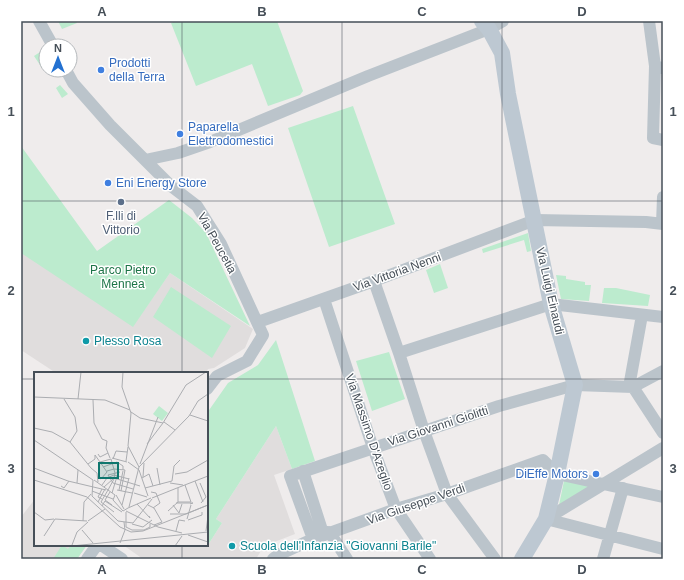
<svg xmlns="http://www.w3.org/2000/svg" width="684" height="580" viewBox="0 0 684 580" font-family="Arial,sans-serif">
  <style>
    .education { fill: #e0dddd }
    .green { fill: #bcebce }
    .lines { fill: none; stroke-linecap: round; stroke-linejoin: round }
    .minor { stroke: #bbc4cb; stroke-width: 12 }
    .secondary { stroke: #bdc8d2; stroke-width: 16 }
    .grid { fill: none; stroke: #464f58; stroke-width: 1; stroke-opacity: 0.55 }
    .shop-dot { fill: #3f7fe0; stroke: #fff; stroke-width: 1.5 }
    .service-dot { fill: #5c6f8a; stroke: #fff; stroke-width: 1.5 }
    .culture-dot { fill: #0f9aa8; stroke: #fff; stroke-width: 1.5 }
    .labels { text-anchor: middle; stroke-width: 3; stroke-linejoin: round; paint-order: stroke }
    .shop-label { font-size: 12px; fill: #366cbe; stroke: #fff; text-anchor: start }
    .service-label { font-size: 12px; fill: #4e5e75; stroke: #fff }
    .street-label { font-size: 12px; fill: #464f58; stroke: #fff }
    .park-label { font-size: 12px; fill: #1c7447; stroke: #fff }
    .culture-label { font-size: 12px; fill: #0d838f; stroke: #fff; text-anchor: start }
    .inset-road { fill: none; stroke: #abadb1; stroke-width: 1 }
    .view { fill: #0f766e; fill-opacity: 0.15; stroke: #0f766e; stroke-width: 2 }
    .inset-edge { fill: none; stroke: #464f58; stroke-width: 2 }
    .neatline { fill: none; stroke: #464f58; stroke-width: 1.5 }
    .grid-label { font-size: 13px; text-anchor: middle; font-weight: bold; fill: #464f58 }
  </style>
  <rect width="100%" height="100%" fill="#efecec"/>
  <path class="education" d="M21,252L133,326L170,273L253,329L245,348L214,368L208,369L206,373H56L21,350Z
    M276,426L292,469L274,475L295,534L264,546L256,559H143L123,545H208L222,523L216,519Z
    M35,499V545H87L77,559H21V517Z"/>
  <path class="green" d="M58,21H76L77,23L62,29Z
    M176,21H277L303,91L300,95L268,106L252,64L196,86L171,23Z
    M40,52L46,61V65L42,68L34,56Z
    M60,85L68,94L62,98L56,88Z
    M353,106L395,224L329,247L288,128Z
    M21,146L97,251L169,200L192,218L206,233L250,326L170,273L133,327L21,253Z
    M528,233L531,251L527,252L524,240L483,253L482,249Z
    M440,264L448,288L434,293L426,270Z
    M556,275L566,276V279L585,282V285H591L589,301L561,299Z
    M171,287L231,326L212,358L153,317Z
    M604,288H616L650,295L648,306L602,303Z
    M276,340L315,461L292,469L276,426L216,519L222,523L208,545L207,413L228,383L258,365Z
    M389,352L405,399L372,411L356,361Z
    M564,481L591,486L559,505Z
    M62,545L68,549L71,545H87L77,559H53Z"/>
  <g class="lines">
    <path class="minor" d="M39,21L53,46
      M649,21L655,66L662,68
      M655,66L653,138L663,140
      M66,70L73,83L110,125L171,186L197,206L221,244L263,335L247,361L217,376L207,389
      M145,160L178,153L210,142L368,76L489,29L503,21
      M662,224L663,197
      M374,281L399,353L424,431L447,494L495,559
      M324,299L373,448L396,509L430,559
      M258,322L374,281L535,220L646,222L663,224
      M399,353L551,304L663,317
      M629,387L642,315
      M633,387L663,433
      M303,471L322,530L330,533L347,559
      M546,519L663,448
      M546,519L663,549
      M313,539L290,476L499,406L575,385L633,387L663,371
      M101,545L122,559
      M87,559L97,545
      M273,559L278,555L313,539L396,509L447,494L543,460L557,474L663,497
      M603,559L623,488"/>
    <path class="secondary" d="M482,21L489,29L502,53L508,94L551,304L575,385L557,474L546,519L522,559"/>
  </g>
  <path class="grid" d="M182,21V373M342,21V559M502,21V559M21,201H663M21,379H35M207,379H663M182,545V559"/>
  <g class="shop-dot">
    <circle cx="101" cy="70" r="4"/>
    <circle cx="180" cy="134" r="4"/>
    <circle cx="108" cy="183" r="4"/>
    <circle cx="596" cy="474" r="4"/>
  </g>
  <circle class="service-dot" cx="121" cy="202" r="4"/>
  <g class="culture-dot">
    <circle cx="86" cy="341" r="4"/>
    <circle cx="232" cy="546" r="4"/>
  </g>
  <g class="labels">
    <g class="shop-label">
      <text x="109" y="67">Prodotti<tspan x="109" dy="14">della Terra</tspan></text>
      <text x="188" y="131">Paparella<tspan x="188" dy="14">Elettrodomestici</tspan></text>
      <text x="116" y="187">Eni Energy Store</text>
      <text x="588" y="478" text-anchor="end">DiEffe Motors</text>
    </g>
    <g class="service-label">
      <text x="121" y="220">F.lli di<tspan x="121" dy="14">Vittorio</tspan></text>
    </g>
    <g class="street-label">
      <text transform="translate(217 243) rotate(61)" y="4">Via Peucetia</text>
      <text transform="translate(397 272) rotate(-20)" y="4">Via Vittoria Nenni</text>
      <text transform="translate(550 291) rotate(77)" y="4">Via Luigi Einaudi</text>
      <text transform="translate(438 426) rotate(-18)" y="4">Via Giovanni Giolitti</text>
      <text transform="translate(369 432) rotate(71)" y="4">Via Massimo D'Azeglio</text>
      <text transform="translate(416 504) rotate(-19)" y="4">Via Giuseppe Verdi</text>
    </g>
    <g class="park-label">
      <text x="123" y="274">Parco Pietro<tspan x="123" dy="14">Mennea</tspan></text>
    </g>
    <g class="culture-label">
      <text x="94" y="345">Plesso Rosa</text>
      <text x="240" y="550">Scuola dell'Infanzia "Giovanni Barile"</text>
    </g>
  </g>
  <g transform="translate(34 372)">
    <rect width="174" height="174" fill="#efecec"/>
    <path d="M125,34L134,41L128,49L119,42Z" fill="#bcebce"/>
    <path class="inset-road" d="M89,0L88,15L97,41L94,74L105,95M0,25L71,28L96,38M30,27L41,45L43,59L36,70M44,27L47,0M59,28L60,51L68,67L73,69L72,76L76,86M97,40L106,46L129,51L113,72M156,43L174,49M130,50L141,58M129,51L152,13L172,0M0,56L18,60L36,70L57,96M0,68L59,108L58,124L84,149L99,151L118,127M64,82L66,85L74,81M78,86L93,90M79,87L82,79L93,80M92,89L94,75M66,90L77,87L81,101L80,106M94,90L105,98L114,124M54,92L61,87V83L66,90M106,92L124,45M69,95L83,90L89,94V98M0,96L34,109L72,118M57,96L63,101L64,110M123,96L126,113M73,99L80,97L91,98L87,119M141,102L153,100L174,88M74,103L79,111L99,117M74,103L86,100M64,105L67,107L73,100L66,90M109,105L110,91M80,106L106,114M108,106L115,102L119,114M0,108L53,125L86,155L97,160L109,159L174,133M60,108L81,123M161,109L169,130M43,111L44,98M136,111L149,113M166,111L172,125L167,131M68,113L73,106L80,103L95,107M27,114L30,116L35,109M70,115L79,107M111,116L138,109L140,94L146,88M143,116L174,104M74,118L80,107M83,118L98,121M85,118L89,99M58,119L79,127M76,120L71,128L78,133M117,120L122,121L126,131L119,136M78,121L84,101M100,121L113,125M81,123L79,128L89,139L94,136M82,123L90,137M118,126L143,116M68,127L64,125L68,117M64,130L71,117M67,130L80,140M67,130L74,118M144,130V116M142,131H159L156,132M103,132L116,146L115,144M88,133L95,106M114,133L120,136L128,150L120,153M139,133L145,141L148,132M68,134L71,129L88,140M95,135L105,95L155,44L164,29L174,22M94,136L117,126M92,139L124,155L148,161M134,139L144,130H157L151,113M0,140L11,148L20,147M92,140V155L98,158H110L116,155V152M136,142H152L174,133M153,147L157,133M154,148L168,143V140M49,149L50,130L57,122M54,149L71,137M98,152L109,155L118,148M48,158L59,171M142,159L145,148L151,149M172,159L174,144M154,163L174,170M10,164L21,147L53,149M86,171L91,158L90,150M38,173L43,160L54,150M38,174L174,160M141,174L148,164"/>
    <path class="view" d="M65,91H84V106H65Z"/>
    <rect width="174" height="174" class="inset-edge"/>
  </g>
  <rect width="684" height="580" fill="none" stroke="#ffffff" stroke-width="44"/>
  <g transform="translate(58 58)"><circle r="19" fill="#ffffff" stroke="#b5b9bc"/>
  <path d="M0-3L7 15L0 10L-7 15Z" fill="#2371d1"/>
  <text y="-6" font-size="11" font-weight="bold" text-anchor="middle" fill="#464f58">N</text>
  </g>
  <rect x="22" y="22" width="640" height="536" class="neatline"/>
  <g class="grid-label">
    <text x="102" y="16">A</text>
    <text x="262" y="16">B</text>
    <text x="422" y="16">C</text>
    <text x="582" y="16">D</text>
    <text x="11" y="116">1</text>
    <text x="673" y="116">1</text>
    <text x="11" y="295">2</text>
    <text x="673" y="295">2</text>
    <text x="11" y="473">3</text>
    <text x="673" y="473">3</text>
    <text x="102" y="574">A</text>
    <text x="262" y="574">B</text>
    <text x="422" y="574">C</text>
    <text x="582" y="574">D</text>
  </g>
</svg>
